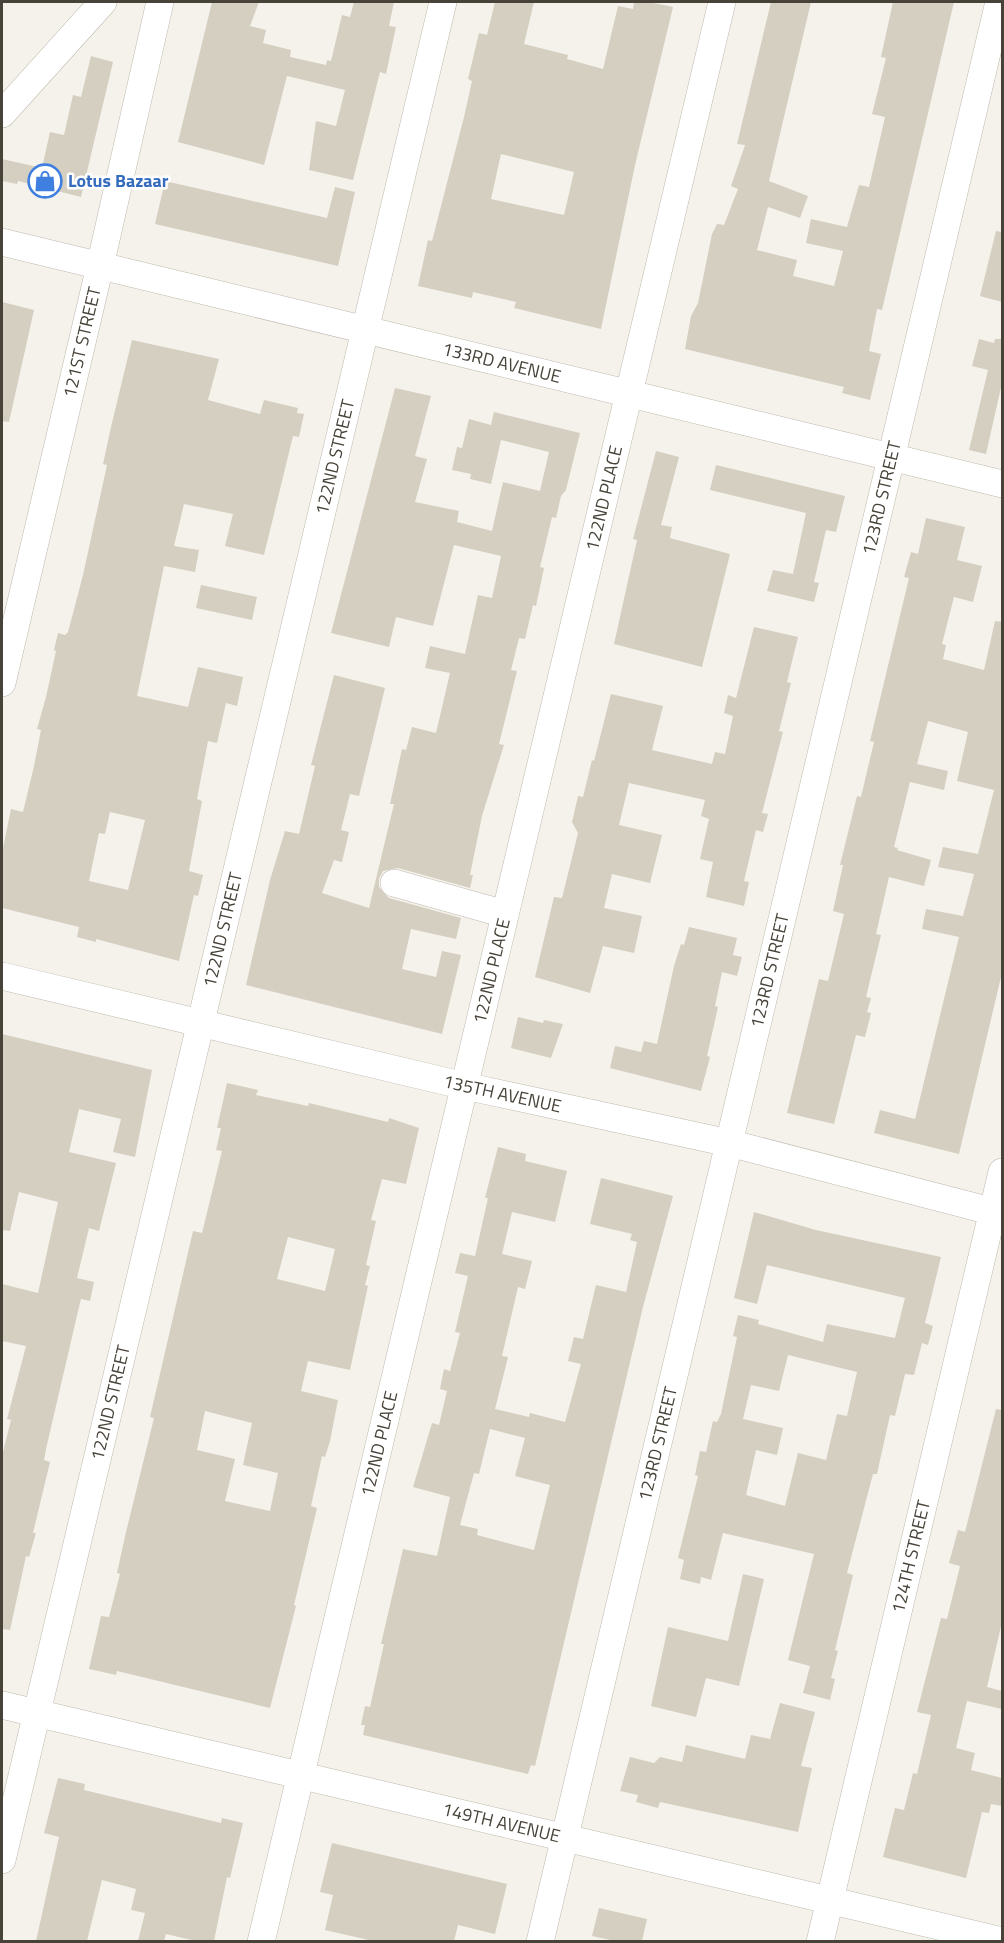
<svg xmlns="http://www.w3.org/2000/svg" width="1004" height="1943" viewBox="0 0 1004 1943" font-family="'Titillium Web',sans-serif">
  <style>
    .building { fill: #d5cfc1; fill-rule: evenodd }
    .lines { fill: none; stroke-linecap: round; stroke-linejoin: round }
    .minor-casing { stroke: #bfbaae; stroke-width: 28 }
    .minor { stroke: #fff; stroke-width: 27 }
    .labels { text-anchor: middle; stroke-width: 5; stroke-linejoin: round; paint-order: stroke }
    .shop-label { font-size: 18px; font-weight: bold; fill: #366cbe; stroke: #fff; text-anchor: start }
    .street-label { font-size: 18px; fill: #484339; stroke: #fff }
  </style>
  <rect width="100%" height="100%" fill="#f4f2eb"/>
  <path class="building" d="M212,2H259L250,26L266,30L263,43L291,50L290,57L326,65L327,60L331,61L342,15L350,17L354,2H394L389,26L396,27L386,74L380,72L353,180L309,170L316,121L336,126L345,90L287,76L264,165L178,142Z
    M495,2H534L524,44L568,55L567,59L603,69L618,6L633,9L634,2H649L673,7L635,165L601,329L514,308L516,302L473,292L472,298L418,286L428,240L432,241L464,117L472,81L468,79L479,33L487,35ZM501,154L574,172L564,215L491,199Z
    M771,2H811L769,181L808,196L800,218L768,207L757,250L797,260L793,276L834,286L843,251L806,243L811,219L847,227L859,185L869,187L885,117L872,114L886,58L881,57L893,2H954L882,310L877,309L869,351L881,354L870,400L842,393L844,387L685,349L691,316L698,303L712,234L717,224L724,225L738,189L731,186L745,145L737,144Z
    M91,56L113,62L81,197L18,181L17,184L2,181V159L42,168L50,132L64,135L73,95L81,97Z
    M165,181L327,218L335,187L355,192L338,266L155,224Z
    M996,231L1002,232V302L980,296Z
    M2,302L34,310L9,422L2,421Z
    M979,339L994,343L995,339H1002V383L986,454L969,450L988,370L972,366Z
    M132,340L219,359L208,400L260,414L264,400L298,408L297,413L304,414L299,437L293,436L264,555L225,546L233,514L184,504L174,546L199,550L195,572L164,566L137,696L188,707L198,667L243,677L237,706L226,703L217,743L208,741L197,799L202,801L189,871L203,875L198,896L194,895L179,961L96,939V942L77,937L79,927L2,908V853L11,809L23,812L34,766L41,730L37,729L46,697L56,651L54,650L58,633L65,635L68,632L83,575L107,465L103,464L111,427ZM110,812L145,820L128,890L89,881L99,833L105,834Z
    M395,388L431,396L415,456L427,459L415,502L459,511L457,522L492,531L503,482L540,491L549,452L501,440L491,484L470,479L471,474L452,470L457,447L462,448L469,419L491,425L494,412L580,433L566,490L561,496L556,518L552,517L540,567L544,568L536,606L533,605L525,639L519,638L511,670L517,671L499,744L504,745L482,816L470,875H473L470,888L398,868L383,871L379,879V887L389,898L461,918L456,939L411,929L402,969L436,977L442,951L461,955L442,1034L246,985L270,880L285,831L299,834L315,766L311,765L334,675L385,688L359,796L350,794L341,830L349,832L342,862L334,860L322,893L369,908L394,804H390L402,749L406,750L412,727L436,733L450,673L425,668L430,646L465,654L478,595L492,598L501,556L454,545L433,626L396,617L389,647L331,633Z
    M656,451L679,457L661,525L672,527L670,538L730,554L702,667L614,644L637,540L633,539Z
    M716,465L845,496L836,532L826,530L814,582L819,583L814,602L767,591L773,570L793,574L806,513L710,490Z
    M926,518L965,527L957,560L982,566L973,602L954,597L942,644L946,645L943,659L984,670L995,621L1002,622V973L959,1154L874,1133L880,1110L915,1119L959,937L922,929L926,909L963,916L974,874L938,867L943,847L978,854L994,790L957,781L968,732L928,721L917,764L948,771L944,790L910,782L894,847L898,848L897,850L931,860L924,886L889,877L876,934L881,935L866,997L871,998L867,1012L871,1013L865,1037L856,1035L834,1124L787,1113L819,979L828,981L844,914L833,911L843,865H840L857,796L861,797L874,742L870,741L909,578L904,577L911,552L918,554Z
    M201,585L257,597L252,620L196,608Z
    M754,627L798,637L787,682L791,683L779,731L783,732L762,813L768,814L763,832L756,830L744,881L749,882L744,906L706,897L713,862L700,859L709,819L701,816L705,800L629,783L619,825L662,835L650,883L612,874L604,908L642,916L634,953L603,946L590,993L535,977L554,897L562,898L578,833L572,822L578,796L583,797L592,760L594,761L611,694L663,706L652,750L712,764L715,752L725,754L733,716L724,713L728,695L736,698Z
    M689,927L737,938L733,955L742,957L737,976L722,972L715,1006L718,1007L707,1056L710,1057L701,1091L610,1068L615,1046L641,1052L644,1041L657,1044L674,966L681,944L684,945Z
    M518,1017L543,1023L544,1020L563,1024L551,1058L511,1048Z
    M2,1034L152,1070L135,1157L113,1152L121,1119L79,1109L69,1152L116,1163L99,1231L89,1228L77,1278L94,1282L90,1301L81,1299L79,1307L46,1449L44,1460L50,1462L33,1533H36L29,1557L26,1556L10,1630L2,1629V1456L11,1420L7,1419L26,1346L2,1341V1284L38,1293L58,1202L19,1192L10,1231L2,1230Z
    M227,1083L258,1090L256,1095L308,1106L309,1103L388,1122L389,1118L419,1128L406,1184L382,1179L371,1220L376,1221L366,1265L370,1266L365,1285L368,1286L350,1370L308,1361L301,1391L338,1400L330,1441L325,1457L322,1456L311,1506L317,1508L294,1605L296,1606L270,1708L117,1671L116,1675L89,1669L101,1616L109,1617L120,1574L117,1573L126,1532L154,1418L150,1417L193,1231L202,1233L222,1151L216,1150L221,1128H217ZM288,1237L335,1249L325,1291L277,1279ZM205,1411L252,1423L243,1465L278,1473L270,1511L225,1501L235,1459L197,1450Z
    M498,1147L526,1154L525,1161L567,1171L555,1222L512,1212L502,1254L532,1261L525,1289L518,1287L502,1356L508,1357L495,1409L529,1417L530,1413L565,1422L581,1364L568,1361L574,1337L583,1339L596,1285L626,1292L637,1242L630,1240L632,1234L590,1224L601,1178L673,1196L643,1307L535,1766L531,1765L528,1774L363,1735L365,1725H361L365,1706L370,1707L384,1644H381L403,1549L437,1556L450,1497L413,1487L432,1423L439,1425L447,1391L440,1389L444,1369L450,1371L460,1333L455,1332L468,1276L455,1273L460,1253L475,1256L488,1198H485ZM490,1429L525,1438L515,1476L550,1485L534,1550L477,1535L478,1529L460,1525L474,1473L479,1474Z
    M754,1212L816,1230L941,1257L925,1323L933,1326L928,1345L922,1343L914,1375L905,1374L895,1416L890,1415L877,1474H873L847,1573L853,1575L835,1650L838,1651L831,1678L835,1679L830,1700L803,1693L810,1666L788,1660L814,1554L723,1533L711,1580L701,1577L700,1584L680,1579L684,1560L678,1558L698,1476L695,1475L700,1451L706,1452L713,1421L717,1422L721,1414L737,1337L733,1336L738,1315L759,1320L758,1324L823,1342L827,1324L895,1338L905,1298L767,1265L757,1304L734,1298ZM788,1355L857,1372L847,1416L837,1414L826,1460L798,1453L785,1506L746,1495L756,1450L777,1455L783,1428L743,1419L751,1385L779,1391Z
    M996,1409L1002,1410V1622L987,1687L1002,1691V1709L967,1701L956,1748L975,1753L971,1770L1002,1778V1806L991,1804L989,1813L982,1812L966,1878L883,1857L895,1808L904,1810L913,1773L917,1774L931,1715L917,1712L941,1618L947,1619L960,1566L949,1563L958,1530L965,1532Z
    M743,1574L764,1579L739,1686L706,1678L696,1717L651,1706L668,1627L728,1641Z
    M780,1703L815,1712L801,1766L812,1768L798,1832L660,1802L658,1808L636,1802L638,1795L620,1791L630,1757L654,1763L660,1757L682,1762L686,1745L745,1759L751,1735L770,1739Z
    M58,1778L85,1784L84,1790L138,1803L221,1823L222,1818L243,1823L230,1878L227,1877L214,1941H196L166,1934L164,1941H138L145,1913L131,1910L136,1889L102,1880L87,1941H36L59,1837L44,1833Z
    M332,1843L507,1884L495,1934L458,1925L454,1941H373L325,1930L333,1895L320,1892Z
    M599,1908L647,1919L642,1941H615L592,1936Z"/>
  <g class="lines">
    <defs>
      <g id="minor">
        <path d="M2,114L103,2"/>
        <path id="s1" d="M2,242L1002,484"/>
        <path id="s2" d="M2,683L100,266L160,2"/>
        <path d="M394,883L505,914"/>
        <path id="s3" d="M2,976L465,1086L729,1143L1002,1214"/>
        <path id="s4" d="M2,1705L1002,1941"/>
        <path id="s5" d="M2,1860L443,2"/>
        <path id="s6" d="M261,1942L722,2"/>
        <path id="s7" d="M540,1942L999,2"/>
        <path id="s8" d="M820,1942L1002,1172"/>
      </g>
    </defs>
    <use href="#minor" class="minor-casing"/>
    <use href="#minor" class="minor"/>
  </g>
  <defs>
    <symbol id="shop-ring" viewBox="-11 -11 22 22"><circle r="9.5" fill="#fff" stroke="#3f7fe0" stroke-width="1.5"/><path d="M-5-2.5h2.3a2.7 3.5 0 0 1 5.4 0H5L5.5 6h-11ZM-1.5-2.5h3a1.5 2.3 0 0 0-3 0Z" fill="#3f7fe0"/></symbol>
  </defs>
  <g fill-rule="evenodd">
    <use href="#shop-ring" x="26" y="162" width="38" height="38"/>
  </g>
  <g class="labels">
    <g class="shop-label">
      <text x="68" y="187">Lotus Bazaar</text>
    </g>
    <g class="street-label">
      <text dy="6" stroke="none"><textPath href="#s2" startOffset="350">121ST STREET</textPath></text>
      <text dy="6" stroke="none"><textPath href="#s1" startOffset="514">133RD AVENUE</textPath></text>
      <text dy="6" stroke="none"><textPath href="#s5" startOffset="1442">122ND STREET</textPath></text>
      <text dy="6" stroke="none"><textPath href="#s6" startOffset="1484">122ND PLACE</textPath></text>
      <text dy="6" stroke="none"><textPath href="#s7" startOffset="1484">123RD STREET</textPath></text>
      <text dy="6" stroke="none"><textPath href="#s5" startOffset="956">122ND STREET</textPath></text>
      <text dy="6" stroke="none"><textPath href="#s6" startOffset="998">122ND PLACE</textPath></text>
      <text dy="6" stroke="none"><textPath href="#s7" startOffset="998">123RD STREET</textPath></text>
      <text dy="6" stroke="none"><textPath href="#s3" startOffset="514">135TH AVENUE</textPath></text>
      <text dy="6" stroke="none"><textPath href="#s5" startOffset="470">122ND STREET</textPath></text>
      <text dy="6" stroke="none"><textPath href="#s6" startOffset="512">122ND PLACE</textPath></text>
      <text dy="6" stroke="none"><textPath href="#s7" startOffset="512">123RD STREET</textPath></text>
      <text dy="6" stroke="none"><textPath href="#s8" startOffset="396">124TH STREET</textPath></text>
      <text dy="6" stroke="none"><textPath href="#s4" startOffset="513">149TH AVENUE</textPath></text>
    </g>
  </g>
  <rect width="1004" height="1943" fill="none" stroke="#484339" stroke-width="6"/>
</svg>
